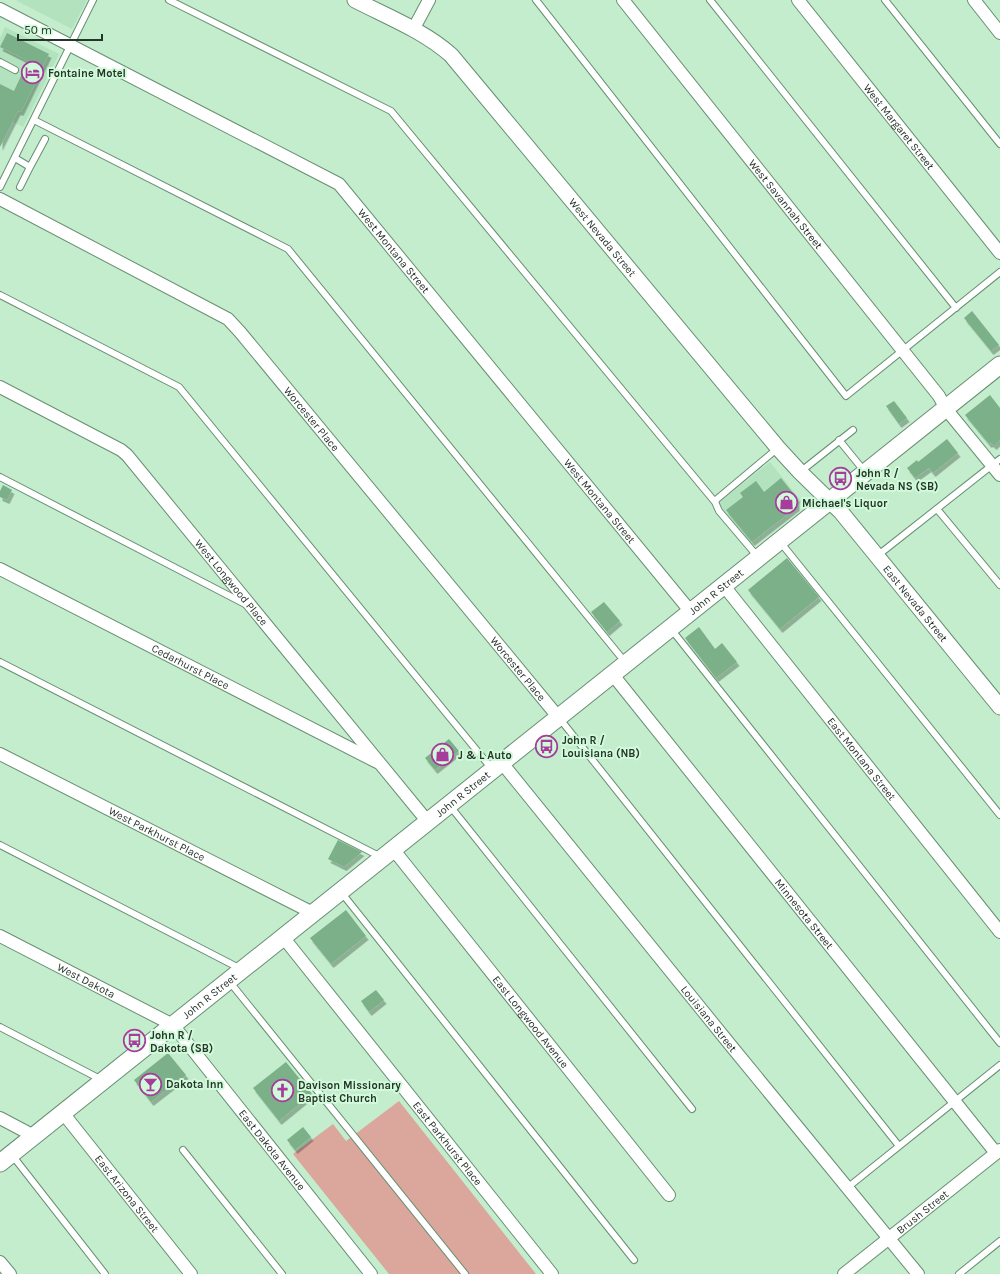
<svg xmlns="http://www.w3.org/2000/svg" width="1000" height="1274" viewBox="0 0 1000 1274" font-family="Karla,sans-serif">
  <style>
    .built { fill: #b2e3be }
    .green { fill: #dba69c }
    .building { fill: #7bb088; filter: url(#shadow) }
    .lines { fill: none; stroke-linecap: round; stroke-linejoin: round }
    .service-casing { stroke: #688f72; stroke-width: 8 }
    .minor-casing { stroke: #688f72; stroke-width: 14 }
    .tertiary-casing { stroke: #688f72; stroke-width: 17 }
    .secondary-casing { stroke: #688f72; stroke-width: 19 }
    .service { stroke: #fff; stroke-width: 6 }
    .minor { stroke: #fff; stroke-width: 12 }
    .tertiary { stroke: #fff; stroke-width: 15 }
    .secondary { stroke: #fff; stroke-width: 17 }
    .labels { text-anchor: middle; stroke-width: 4; stroke-linejoin: round; paint-order: stroke }
    .poi-label { font-size: 11px; font-weight: bold; fill: #253529; stroke: #d0fad9; text-anchor: start }
    .street-label { font-size: 11px; fill: #253529; stroke: #d0fad9 }
  </style>
  <defs>
    <filter id="shadow"><feDropShadow dx="2.5" dy="4" stdDeviation="0" flood-color="#0004"/></filter>
  </defs>
  <rect width="100%" height="100%" fill="#c3edcc"/>
  <path class="built" d="M17,0H87L72,29L17,1Z
    M5,27L59,54L23,127L0,115V38Z
    M770,462L802,502L749,543L718,503Z"/>
  <path class="green" d="M399,1101L536,1274H389L293,1154L333,1124L346,1141Z"/>
  <path class="building" d="M7,33L49,54L21,112L18,111L0,147V84L14,91L28,61L0,47Z
    M972,311L999,345L991,351L964,318Z
    M990,395L1000,408V440L994,446L991,443L989,444L965,415Z
    M894,401L907,418L899,424L886,406Z
    M947,439L958,453L933,473L929,468L915,478L907,468L917,460L918,462Z
    M781,478L797,498V507L752,542L726,510L743,497L740,493L756,481L764,492Z
    M3,485L12,490L7,500L0,497V491Z
    M787,558L819,597L780,629L748,590Z
    M604,602L620,621L607,632L591,612Z
    M699,627L715,649L722,643L737,662L716,678L685,638Z
    M449,739L459,751L435,770L425,758Z
    M338,840L362,852L344,867L328,859Z
    M346,910L366,936L331,964L310,938Z
    M376,990L384,1000L369,1012L361,1001Z
    M168,1053L186,1075L151,1102L134,1080Z
    M286,1062L312,1094L279,1121L253,1088Z
    M303,1127L311,1137L295,1150L287,1140Z"/>
  <g class="lines">
    <defs>
      <path id="service" d="M169,0L391,111L715,502
        M536,0L846,396L1000,272
        M710,0L956,308
        M885,0L1000,144
        M0,62L15,70
        M34,120L288,249L625,662
        M15,158L30,167L45,139
        M0,187L93,0
        M20,187L30,167
        M0,295L179,387L492,769
        M839,440L865,472
        M800,472L853,430
        M0,477L245,604
        M937,509L1000,585
        M781,543L1000,815
        M877,556L1000,459
        M758,557L719,511L715,502L717,499L778,448
        M671,629L1000,1043
        M0,662L381,857
        M560,719L899,1146
        M450,806L692,1109
        M0,845L241,969
        M341,892L634,1260
        M229,981L465,1274
        M0,1027L102,1080
        M183,1150L282,1274
        M12,1155L105,1274
        M847,1188L1000,1065
        M959,1274L1000,1241"/>
      <g id="minor">
        <path id="s1" d="M623,0L939,396L946,409L1000,475"/>
        <path id="s2" d="M798,0L1000,253"/>
        <path d="M974,0L1000,33"/>
        <path id="s3" d="M0,9L339,184L691,612"/>
        <path d="M413,30L429,0"/>
        <path id="s4" d="M0,199L228,319L240,332L559,718"/>
        <path id="s5" d="M0,387L121,450L127,455L428,822"/>
        <path id="s6" d="M0,569L377,762"/>
        <path id="s7" d="M724,586L1000,932"/>
        <path id="s8" d="M613,675L996,1153"/>
        <path id="s9" d="M0,754L313,913"/>
        <path id="s10" d="M502,763L732,1047L918,1274"/>
        <path id="s11" d="M393,849L669,1195"/>
        <path id="s12" d="M0,936L173,1025L371,1274"/>
        <path id="s13" d="M283,937L552,1274"/>
        <path id="s14" d="M63,1113L191,1274"/>
        <path d="M0,1118L34,1136"/>
        <path d="M0,1262L10,1274"/>
        <path id="s15" d="M844,1274L1000,1150"/>
      </g>
      <g id="tertiary">
        <path id="s16" d="M355,0C388,17 424,31 451,55L778,448L800,472L841,512L1000,707"/>
      </g>
      <g id="secondary">
        <path id="s17" d="M0,1163L1000,365"/>
      </g>
    </defs>
    <use href="#service" class="service-casing"/>
    <use href="#minor" class="minor-casing"/>
    <use href="#tertiary" class="tertiary-casing"/>
    <use href="#secondary" class="secondary-casing"/>
    <use href="#service" class="service"/>
    <use href="#minor" class="minor"/>
    <use href="#tertiary" class="tertiary"/>
    <use href="#secondary" class="secondary"/>
  </g>
  <defs>
    <symbol id="hotel-ring" viewBox="-11 -11 22 22"><circle r="9.5" fill="#d0fad9" stroke="#a73c9d" stroke-width="1.5"/><path d="M-6-4.5h1.5V1H6V5H4.5V3h-9V5H-6ZM-4 0a1.8 1.8 0 1 1 3.6 0ZM.5 0V-2.5h3Q6-2.5 6 0Z" fill="#a73c9d"/></symbol>
    <symbol id="bus-ring" viewBox="-11 -11 22 22"><circle r="9.5" fill="#d0fad9" stroke="#a73c9d" stroke-width="1.5"/><path d="M-5-6H5V4H4V6H2V4H-2V6H-4V4H-5ZM-3.5-4V0h7V-4ZM-3.5 1.2v1.5H-2V1.2ZM2 1.2v1.5H3.5V1.2Z" fill="#a73c9d"/></symbol>
    <symbol id="shop-ring" viewBox="-11 -11 22 22"><circle r="9.5" fill="#d0fad9" stroke="#a73c9d" stroke-width="1.5"/><path d="M-5-2.5h2.3a2.7 3.5 0 0 1 5.4 0H5L5.5 6h-11ZM-1.5-2.5h3a1.5 2.3 0 0 0-3 0Z" fill="#a73c9d"/></symbol>
    <symbol id="bar-ring" viewBox="-11 -11 22 22"><circle r="9.5" fill="#d0fad9" stroke="#a73c9d" stroke-width="1.5"/><path d="M-6-5H6L.8 .8V4.5H3.5V6h-7V4.5H-.8V.8Z" fill="#a73c9d"/></symbol>
    <symbol id="church-ring" viewBox="-11 -11 22 22"><circle r="9.5" fill="#d0fad9" stroke="#a73c9d" stroke-width="1.5"/><path d="M-1.2-6h2.4v3.5h3.3v2.4h-3.3V6h-2.4V-.1h-3.3v-2.4h3.3Z" fill="#a73c9d"/></symbol>
  </defs>
  <g fill-rule="evenodd">
    <use href="#hotel-ring" x="20" y="60" width="25" height="25"/>
    <use href="#bus-ring" x="828" y="466" width="25" height="25"/>
    <use href="#shop-ring" x="774" y="490" width="25" height="25"/>
    <use href="#bus-ring" x="534" y="734" width="25" height="25"/>
    <use href="#shop-ring" x="430" y="742" width="25" height="25"/>
    <use href="#bus-ring" x="122" y="1028" width="25" height="25"/>
    <use href="#bar-ring" x="138" y="1072" width="25" height="25"/>
    <use href="#church-ring" x="270" y="1078" width="25" height="25"/>
  </g>
  <g class="labels">
    <g class="poi-label">
      <text x="48" y="77">Fontaine Motel</text>
      <text x="856" y="477">John R /<tspan x="856" dy="13">Nevada NS (SB)</tspan></text>
      <text x="802" y="507">Michael's Liquor</text>
      <text x="562" y="744">John R /<tspan x="562" dy="13">Louisiana (NB)</tspan></text>
      <text x="458" y="759">J &amp; L Auto</text>
      <text x="150" y="1039">John R /<tspan x="150" dy="13">Dakota (SB)</tspan></text>
      <text x="166" y="1088">Dakota Inn</text>
      <text x="298" y="1089">Davison Missionary<tspan x="298" dy="13">Baptist Church</tspan></text>
    </g>
    <g class="street-label">
      <text dy="4" stroke="none"><textPath href="#s2" startOffset="162">West Margaret Street</textPath></text>
      <text dy="4" stroke="none"><textPath href="#s1" startOffset="261">West Savannah Street</textPath></text>
      <text dy="4" stroke="none"><textPath href="#s16" startOffset="348">West Nevada Street</textPath></text>
      <text dy="4" stroke="none"><textPath href="#s3" startOffset="468">West Montana Street</textPath></text>
      <text dy="4" stroke="none"><textPath href="#s4" startOffset="388">Worcester Place</textPath></text>
      <text dy="4" stroke="none"><textPath href="#s3" startOffset="792">West Montana Street</textPath></text>
      <text dy="4" stroke="none"><textPath href="#s5" startOffset="309">West Longwood Place</textPath></text>
      <text dy="4" stroke="none"><textPath href="#s17" startOffset="916">John R Street</textPath></text>
      <text dy="4" stroke="none"><textPath href="#s16" startOffset="830">East Nevada Street</textPath></text>
      <text dy="4" stroke="none"><textPath href="#s6" startOffset="214">Cedarhurst Place</textPath></text>
      <text dy="4" stroke="none"><textPath href="#s4" startOffset="712">Worcester Place</textPath></text>
      <text dy="4" stroke="none"><textPath href="#s7" startOffset="221">East Montana Street</textPath></text>
      <text dy="4" stroke="none"><textPath href="#s17" startOffset="592">John R Street</textPath></text>
      <text dy="4" stroke="none"><textPath href="#s9" startOffset="176">West Parkhurst Place</textPath></text>
      <text dy="4" stroke="none"><textPath href="#s8" startOffset="306">Minnesota Street</textPath></text>
      <text dy="4" stroke="none"><textPath href="#s12" startOffset="97">West Dakota</textPath></text>
      <text dy="4" stroke="none"><textPath href="#s17" startOffset="268">John R Street</textPath></text>
      <text dy="4" stroke="none"><textPath href="#s10" startOffset="329">Louisiana Street</textPath></text>
      <text dy="4" stroke="none"><textPath href="#s11" startOffset="221">East Longwood Avenue</textPath></text>
      <text dy="4" stroke="none"><textPath href="#s13" startOffset="264">East Parkhurst Place</textPath></text>
      <text dy="4" stroke="none"><textPath href="#s12" startOffset="354">East Dakota Avenue</textPath></text>
      <text dy="4" stroke="none"><textPath href="#s14" startOffset="103">East Arizona Street</textPath></text>
      <text dy="4" stroke="none"><textPath href="#s15" startOffset="100">Brush Street</textPath></text>
    </g>
  </g>
  <path d="M18 34v6h84v-6" fill="none" stroke="#253529" stroke-width="2"/>
  <text x="24" y="34" font-size="12" fill="#253529" stroke="#d0fad9" stroke-width="3" paint-order="stroke">50 m</text>
</svg>
